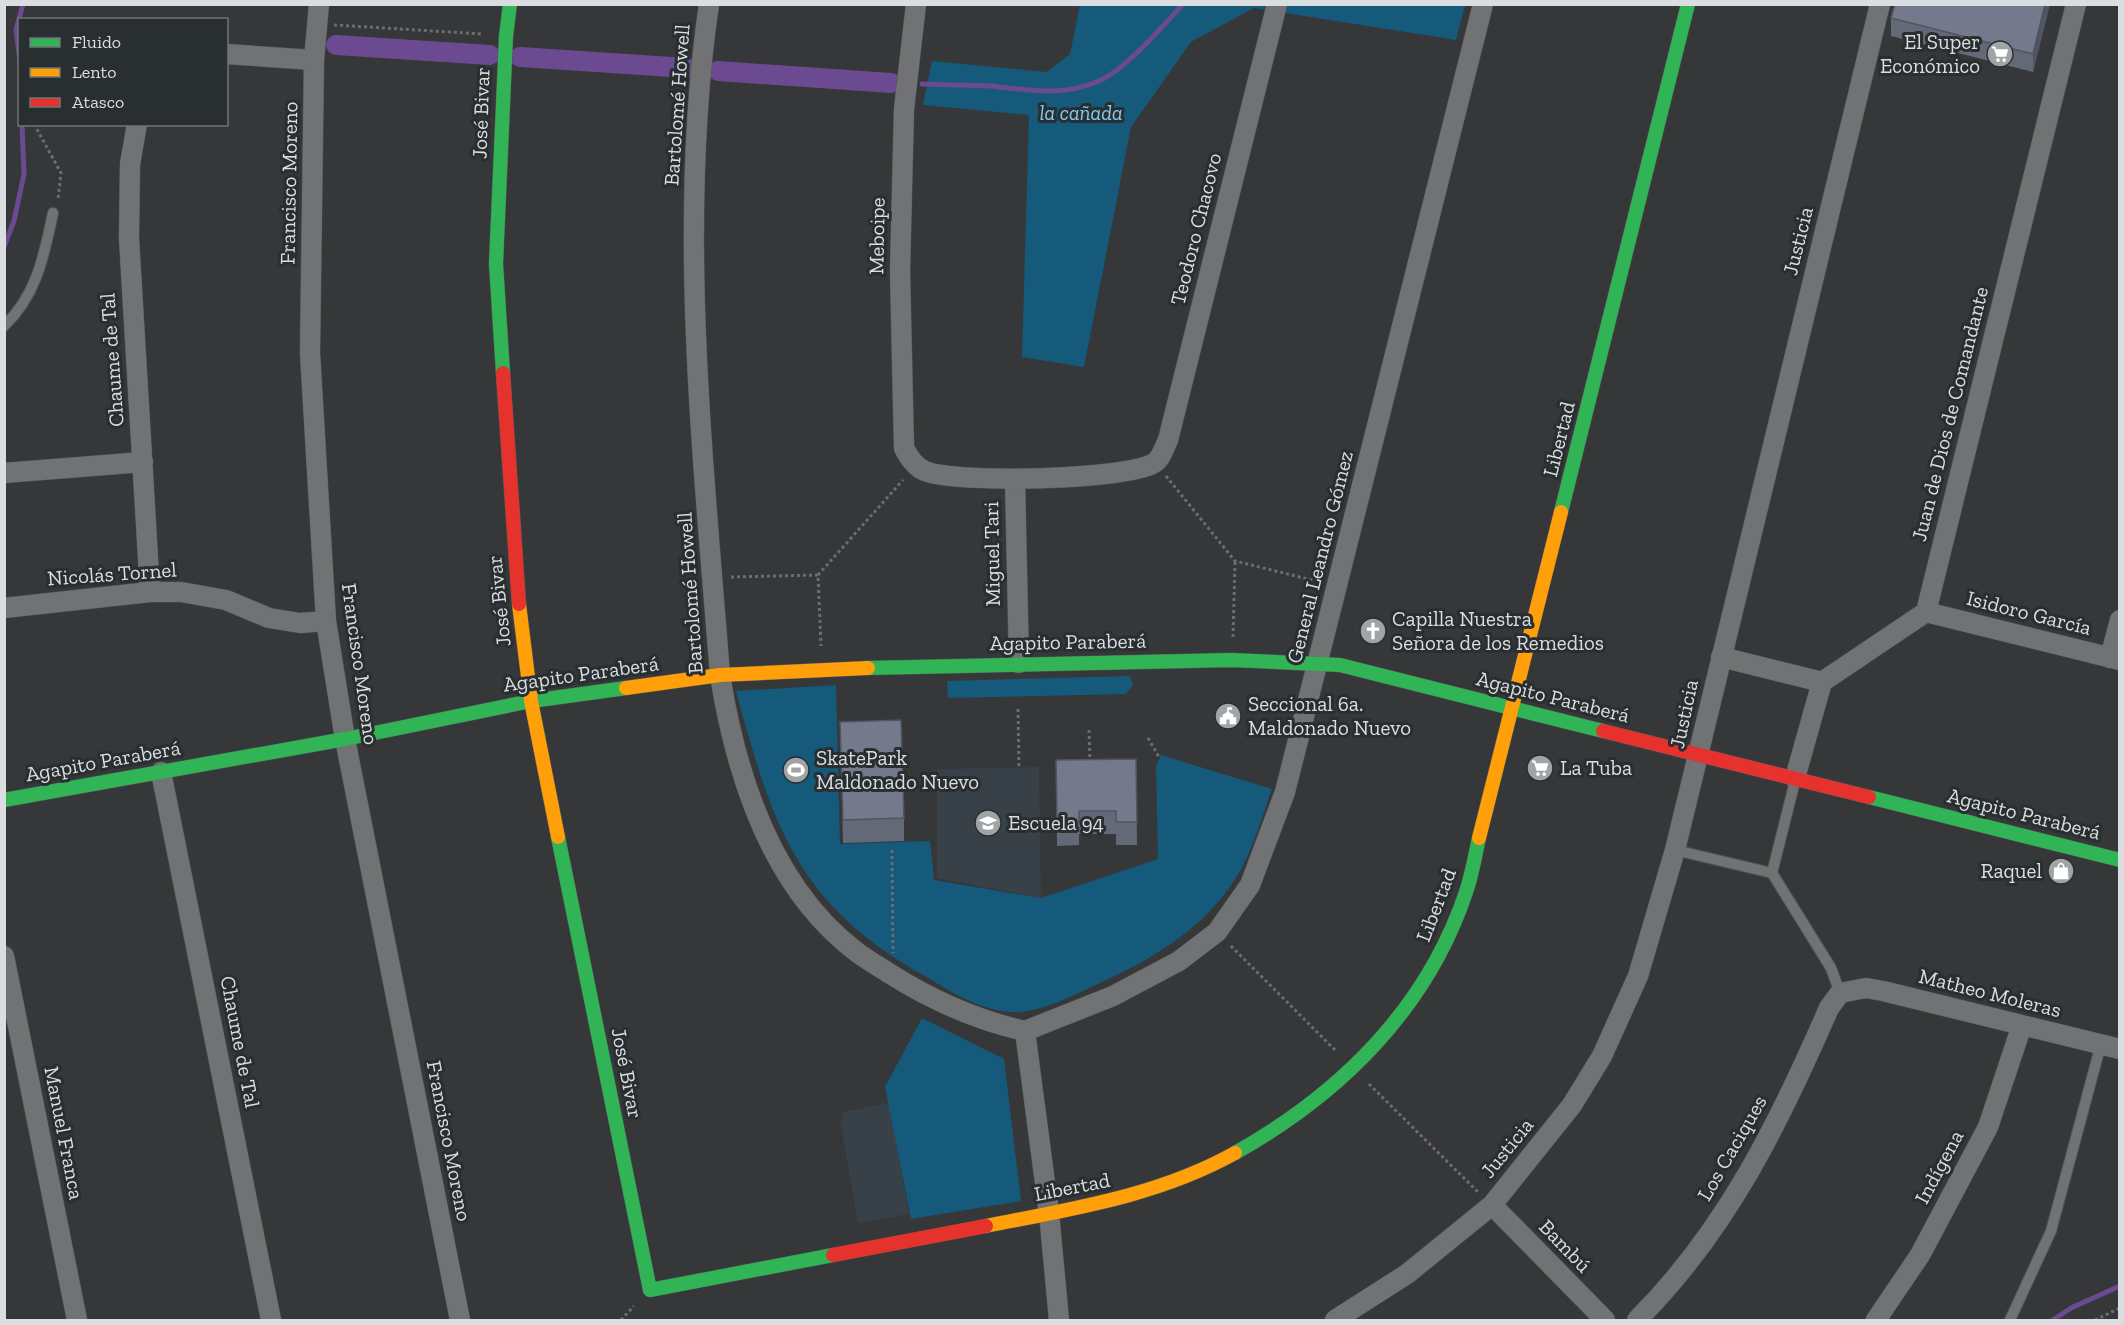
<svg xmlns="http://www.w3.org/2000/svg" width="2124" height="1325" viewBox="0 0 2124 1325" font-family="'Zilla Slab',serif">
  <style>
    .built { fill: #384147 }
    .green { fill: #155a7a }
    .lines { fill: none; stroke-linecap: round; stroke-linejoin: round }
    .stream { stroke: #6c4a91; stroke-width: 5 }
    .canal { stroke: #6c4a91; stroke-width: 20 }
    .lane-casing { stroke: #535556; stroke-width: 12 }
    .street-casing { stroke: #535556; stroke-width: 21 }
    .fast-casing { stroke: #535556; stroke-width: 15 }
    .slow-casing { stroke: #535556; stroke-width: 15 }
    .jam-casing { stroke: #535556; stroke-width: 15 }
    .path { stroke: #6c6d6f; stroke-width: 3; stroke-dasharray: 3 3; stroke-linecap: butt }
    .lane { stroke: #707273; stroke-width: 10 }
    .street { stroke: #707273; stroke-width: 20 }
    .fast { stroke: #30b455; stroke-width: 14 }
    .slow { stroke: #ff9f0a; stroke-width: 14 }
    .jam { stroke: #e5322d; stroke-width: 14 }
    .wall { fill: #646978 }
    .shaded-wall { fill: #515561 }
    .building { fill: #747a8b; stroke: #515561; stroke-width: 1.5 }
    .labels { text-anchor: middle; stroke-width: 6; stroke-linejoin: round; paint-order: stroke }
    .poi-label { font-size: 21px; fill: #dbdee0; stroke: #292e30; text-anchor: start }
    .street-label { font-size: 21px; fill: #dbdee0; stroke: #292e30 }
    .park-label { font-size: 21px; font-style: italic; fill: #82cbf4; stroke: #292e30 }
  </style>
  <rect width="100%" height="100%" fill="#353739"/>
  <path class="built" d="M1039,767L1041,898L937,878V769Z
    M889,1103L909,1214L858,1223L840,1121L843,1120L842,1112Z"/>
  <path class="green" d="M1080,5H1465L1456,40L1254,8L1191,42L1131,127L1084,367L1022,357L1029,115L923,105L932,61L1047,72L1070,54Z
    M1130,676L1133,685L1126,694L948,698L947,681Z
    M836,685L840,844L930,841L934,880L1041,898L1158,859L1156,766L1161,755L1272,789C1264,811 1257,835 1247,857C1221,915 1164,954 1108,979C1080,992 1041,1014 1010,1012C978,1009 949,991 923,975C796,903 772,824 736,691Z
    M922,1018L1004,1059L1021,1201L911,1219L885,1087Z"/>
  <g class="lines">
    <path class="stream" d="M20,61L16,30L23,4
      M922,84C945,85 968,85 991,86C1029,90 1062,97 1099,81C1125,70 1163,26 1183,4
      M4,247L14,221L24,174L22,124
      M2053,1320L2071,1308L2120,1286"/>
    <path class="canal" d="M336,45L490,55
      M520,57L687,68
      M718,71L891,83"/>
    <defs>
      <path id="lane" d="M4,326C37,295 44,255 53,213
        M1675,850L1772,873L1831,968L1840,993
        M1772,873L1795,781
        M2010,1320L2051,1231L2101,1044"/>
      <path id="street" d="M319,4L314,60L310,353L326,621L345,739L460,1320
        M709,4C677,223 703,456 720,675C736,776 772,889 858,953C869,961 881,968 892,975C935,1002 976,1020 1025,1031
        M916,4L904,109L900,271L904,448C909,458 915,467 925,471C956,484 1127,480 1154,463C1161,459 1164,448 1168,440L1277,4
        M226,54L314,60
        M137,124L130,164L129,238L150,592
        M4,473L143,462
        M1015,480L1019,663
        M4,608L150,592H181L226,600L269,618L300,623L326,621
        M1926,612L2120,660
        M1721,657L1822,682L1926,612L2076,4
        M2110,658L2120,620
        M161,772L271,1320
        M1795,778L1822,682
        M4,956L77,1320
        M1025,1031L1113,996L1179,961L1217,932L1250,885L1285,792L1483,4
        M1025,1031L1049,1213L1059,1320
        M1492,1205L1605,1320
        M1335,1320L1407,1274L1492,1205L1572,1105L1602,1056L1638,976L1675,850L1880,4
        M1637,1320C1727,1230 1779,1123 1829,1008L1840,993L1866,988L1883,991L2120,1049
        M1876,1320L1920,1255L1988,1127L2022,1025"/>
      <path id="fast" d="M503,373L496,264L506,36L510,4
        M1561,512L1688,4
        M868,668L1232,660L1340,665L1603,731
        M1869,797L2120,860
        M4,800L345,739L531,701L626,688
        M558,837L650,1290L833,1255
        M1235,1153C1340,1094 1427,1009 1466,892C1472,875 1475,856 1479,838"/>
      <path id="slow" d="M519,604L531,701L558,837
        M626,688L720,675L868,668
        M1479,838L1561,512
        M986,1226C1071,1209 1158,1196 1235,1153"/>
      <path id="jam" d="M503,373L519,604
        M1603,731L1869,797
        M833,1255L986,1226"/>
    </defs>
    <use href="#lane" class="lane-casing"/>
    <use href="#street" class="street-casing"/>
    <use href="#fast" class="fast-casing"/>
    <use href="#slow" class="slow-casing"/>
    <use href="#jam" class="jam-casing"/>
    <path class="path" d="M334,25L483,34
      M34,124L61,173L58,199
      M1166,476L1235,561L1320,582
      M818,575L903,480
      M731,577L818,575L821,646
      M1233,637L1235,561
      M1018,709L1019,767
      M1089,730L1090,761
      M1148,738L1159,757
      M892,850L893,953
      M1231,946L1336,1051
      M1369,1084L1479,1193
      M621,1320L634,1306
      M2095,1320L2120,1308"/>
    <use href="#lane" class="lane"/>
    <use href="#street" class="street"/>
    <use href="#fast" class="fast"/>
    <use href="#slow" class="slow"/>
    <use href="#jam" class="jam"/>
  </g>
  <path class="wall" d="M1895,4H2050L2033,72L1891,36V18Z
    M840,722L904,818V841L843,843Z
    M1136,759L1137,845H1116V834H1079V845L1057,846L1056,760Z"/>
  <path class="shaded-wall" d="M2045,4H2050L2033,72V54Z"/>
  <path class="building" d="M1895,4H2045L2033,54L1891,18Z
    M901,720L904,818L843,820L840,722Z
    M1136,759L1137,822H1116V811H1079V822H1057L1056,760Z"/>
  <defs>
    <symbol id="supermarket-disc" viewBox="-11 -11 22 22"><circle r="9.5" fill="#a1a4a6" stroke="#292e30"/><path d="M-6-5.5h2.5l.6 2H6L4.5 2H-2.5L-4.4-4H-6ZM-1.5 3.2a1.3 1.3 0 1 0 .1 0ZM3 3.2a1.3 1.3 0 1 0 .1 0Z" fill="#fff"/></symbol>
    <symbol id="church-disc" viewBox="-11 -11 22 22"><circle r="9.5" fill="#a1a4a6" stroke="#292e30"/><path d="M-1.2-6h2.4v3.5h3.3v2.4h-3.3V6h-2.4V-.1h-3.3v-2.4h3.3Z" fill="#fff"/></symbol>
    <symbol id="civic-disc" viewBox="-11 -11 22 22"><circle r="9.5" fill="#a1a4a6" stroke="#292e30"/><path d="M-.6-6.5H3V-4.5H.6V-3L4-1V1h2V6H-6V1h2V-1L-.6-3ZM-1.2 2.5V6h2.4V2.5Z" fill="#fff"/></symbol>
    <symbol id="stadium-disc" viewBox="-11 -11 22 22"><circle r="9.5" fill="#a1a4a6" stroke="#292e30"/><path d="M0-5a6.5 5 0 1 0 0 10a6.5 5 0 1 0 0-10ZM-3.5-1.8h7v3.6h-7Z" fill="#fff"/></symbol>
    <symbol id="school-disc" viewBox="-11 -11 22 22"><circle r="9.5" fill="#a1a4a6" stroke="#292e30"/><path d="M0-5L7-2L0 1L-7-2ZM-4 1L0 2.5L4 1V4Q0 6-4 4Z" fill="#fff"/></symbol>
    <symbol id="shop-disc" viewBox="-11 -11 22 22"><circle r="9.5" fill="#a1a4a6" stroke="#292e30"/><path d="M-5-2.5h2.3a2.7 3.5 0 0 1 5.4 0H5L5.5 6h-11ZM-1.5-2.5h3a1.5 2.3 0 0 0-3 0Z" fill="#fff"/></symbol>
  </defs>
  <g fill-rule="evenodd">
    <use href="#supermarket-disc" x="1985" y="39" width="30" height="30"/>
    <use href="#church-disc" x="1358" y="616" width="30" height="30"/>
    <use href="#civic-disc" x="1213" y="701" width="30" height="30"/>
    <use href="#supermarket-disc" x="1525" y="753" width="30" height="30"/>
    <use href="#stadium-disc" x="781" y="755" width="30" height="30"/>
    <use href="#school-disc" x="973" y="808" width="30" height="30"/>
    <use href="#shop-disc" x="2046" y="856" width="30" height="30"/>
  </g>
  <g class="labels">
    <g class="poi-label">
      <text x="1980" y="49" text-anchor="end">El Super<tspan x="1980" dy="24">Económico</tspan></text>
      <text x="1392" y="626">Capilla Nuestra<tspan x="1392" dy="24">Señora de los Remedios</tspan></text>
      <text x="1248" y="711">Seccional 6a.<tspan x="1248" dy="24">Maldonado Nuevo</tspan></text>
      <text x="816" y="765">SkatePark<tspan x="816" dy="24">Maldonado Nuevo</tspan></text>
      <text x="1560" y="775">La Tuba</text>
      <text x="1008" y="830">Escuela 94</text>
      <text x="2042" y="878" text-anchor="end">Raquel</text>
    </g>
    <g class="street-label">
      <text transform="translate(677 105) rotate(-86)" y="7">Bartolomé Howell</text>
      <text transform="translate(481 113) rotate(-88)" y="7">José Bivar</text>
      <text transform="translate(289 183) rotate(-89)" y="7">Francisco Moreno</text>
      <text transform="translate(1196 229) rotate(-76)" y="7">Teodoro Chacovo</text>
      <text transform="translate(877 236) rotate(-89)" y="7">Meboipe</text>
      <text transform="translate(1798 241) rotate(-76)" y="7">Justicia</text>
      <text transform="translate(112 360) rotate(-94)" y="7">Chaume de Tal</text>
      <text transform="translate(1950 414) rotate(-76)" y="7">Juan de Dios de Comandante</text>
      <text transform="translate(1559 439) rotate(-76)" y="7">Libertad</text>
      <text transform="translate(992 554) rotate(-91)" y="7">Miguel Tari</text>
      <text transform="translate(1320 557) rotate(-76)" y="7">General Leandro Gómez</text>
      <text transform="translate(112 574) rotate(-4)" y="7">Nicolás Tornel</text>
      <text transform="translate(690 593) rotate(-94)" y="7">Bartolomé Howell</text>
      <text transform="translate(499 601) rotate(-96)" y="7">José Bivar</text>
      <text transform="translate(2029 613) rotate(14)" y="7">Isidoro García</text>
      <text transform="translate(1068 642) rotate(-1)" y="7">Agapito Paraberá</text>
      <text transform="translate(360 664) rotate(82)" y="7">Francisco Moreno</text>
      <text transform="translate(581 674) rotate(-8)" y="7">Agapito Paraberá</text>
      <text transform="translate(1553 697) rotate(14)" y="7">Agapito Paraberá</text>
      <text transform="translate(1684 714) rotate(-78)" y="7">Justicia</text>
      <text transform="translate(103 761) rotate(-10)" y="7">Agapito Paraberá</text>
      <text transform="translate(2024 814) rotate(14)" y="7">Agapito Paraberá</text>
      <text transform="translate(1436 905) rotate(-69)" y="7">Libertad</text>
      <text transform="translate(1990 993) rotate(14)" y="7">Matheo Moleras</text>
      <text transform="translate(240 1042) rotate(79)" y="7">Chaume de Tal</text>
      <text transform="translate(627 1073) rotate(79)" y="7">José Bivar</text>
      <text transform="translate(64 1133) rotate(79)" y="7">Manuel Franca</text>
      <text transform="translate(449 1141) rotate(79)" y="7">Francisco Moreno</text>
      <text transform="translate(1507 1148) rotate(-51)" y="7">Justicia</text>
      <text transform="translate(1732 1148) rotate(-60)" y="7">Los Caciques</text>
      <text transform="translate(1939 1167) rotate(-62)" y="7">Indígena</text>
      <text transform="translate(1072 1187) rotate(-11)" y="7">Libertad</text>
      <text transform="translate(1565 1246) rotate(46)" y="7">Bambú</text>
    </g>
    <g class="park-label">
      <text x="1081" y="120">la cañada</text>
    </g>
  </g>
  <rect width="2124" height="1325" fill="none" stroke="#dbdee0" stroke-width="12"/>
  <rect x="18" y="18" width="210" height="108" fill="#292e30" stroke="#707476" stroke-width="1.5"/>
  <rect x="30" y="38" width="30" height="9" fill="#30b455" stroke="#707476" stroke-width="1.5"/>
  <text x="72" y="48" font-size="18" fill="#dbdee0">Fluido</text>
  <rect x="30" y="68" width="30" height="9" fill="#ff9f0a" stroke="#707476" stroke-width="1.5"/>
  <text x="72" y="78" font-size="18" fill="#dbdee0">Lento</text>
  <rect x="30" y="98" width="30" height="9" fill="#e5322d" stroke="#707476" stroke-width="1.5"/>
  <text x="72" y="108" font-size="18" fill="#dbdee0">Atasco</text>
</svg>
